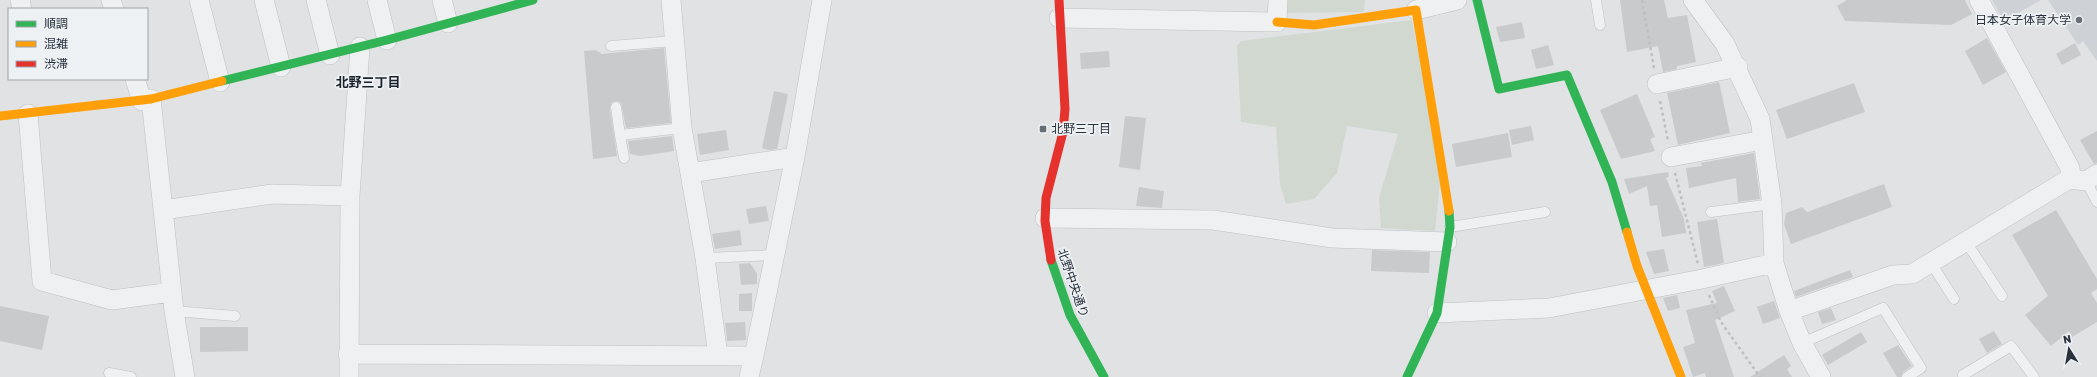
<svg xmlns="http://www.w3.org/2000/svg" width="2097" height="377" viewBox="0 0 2097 377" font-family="Rubik,'Noto Sans JP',sans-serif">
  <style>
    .built { fill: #ced2d7 }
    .green { fill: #d1d8d0 }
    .building { fill: #c8cacc }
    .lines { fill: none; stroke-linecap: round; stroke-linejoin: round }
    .lane-casing { stroke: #bec0c2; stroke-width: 11 }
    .street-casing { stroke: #bec0c2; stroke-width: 20 }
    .path { stroke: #bec1c4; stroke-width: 2.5; stroke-dasharray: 3 3; stroke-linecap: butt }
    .lane { stroke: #eff0f1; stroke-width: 10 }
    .street { stroke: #eff0f1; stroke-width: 19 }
    .fast { stroke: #30b455; stroke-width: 9 }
    .slow { stroke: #ff9f0a; stroke-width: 9 }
    .jam { stroke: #e5322d; stroke-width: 9 }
    .poi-dot { fill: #686f77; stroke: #edf1f4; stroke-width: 1.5 }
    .labels { text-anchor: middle; stroke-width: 3.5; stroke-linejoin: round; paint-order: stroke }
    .poi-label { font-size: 12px; fill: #28313c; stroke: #edf1f4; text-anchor: end }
    .street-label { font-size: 12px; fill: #28313c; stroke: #edf1f4 }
    .neighbourhood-label { font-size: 13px; font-weight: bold; fill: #1a222c; stroke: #edf1f4 }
  </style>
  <rect width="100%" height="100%" fill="#e0e2e4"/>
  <path class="built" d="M1992,0H2041L2004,21Z
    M2048,0H2097V61L2083,41L2078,45Z"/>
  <path class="green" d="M1284,0H1365L1364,12L1284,13Z
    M1412,20L1441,172L1435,231L1381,228L1379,198L1398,134L1347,126L1337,173L1314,199L1286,204L1280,184L1276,127L1241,122L1237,46L1241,41Z"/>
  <path class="building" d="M1620,0H1664L1668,18L1687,15L1696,62L1677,66V69L1663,72L1658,46L1627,52Z
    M1847,0H1965L1972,14L1951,25L1845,21L1837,6Z
    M1522,22L1525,38L1500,42L1496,27Z
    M1987,38L2006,72L1983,85L1965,51Z
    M2075,43L2081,55L2062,65L2056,54Z
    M1548,45L1554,65L1536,69L1531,50Z
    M664,48L671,123L626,128L621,103L618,101L612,102L610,108L617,156L593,159L584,51L596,50L598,52H600L601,54Z
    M1109,51L1110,67L1081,69L1080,53Z
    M1719,82L1730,133L1678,145L1667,93Z
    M1854,83L1865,112L1787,139L1776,110Z
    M774,91L788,94L777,149L769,150L762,148Z
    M1637,94L1655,137L1650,139L1655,151L1621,159L1600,110Z
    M1125,116L1146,118L1140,170L1119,167Z
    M1531,126L1534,140L1512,145L1509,130Z
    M726,130L729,150L700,155L697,134Z
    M2097,131V163L2094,164L2080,140Z
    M1508,133L1512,157L1456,167L1452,144Z
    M672,136L674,151L641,156L630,154L628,141Z
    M1754,153L1760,199L1738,202L1736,178L1689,188L1686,168L1702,166L1701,163Z
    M1668,172L1669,177L1666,178L1684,219L1686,233L1662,237L1657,205L1650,206L1647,186L1629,194L1624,179Z
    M1884,184L1892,207L1791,244L1784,224L1786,213L1802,207L1807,212Z
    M1139,187L1164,191L1162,208L1136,206Z
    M766,206L769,221L749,224L746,209Z
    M2056,210L2097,279V289L2091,293L2097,303V322L2072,337L2069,331L2051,346L2025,315L2048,296L2012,235Z
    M1717,219L1724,263L1704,267L1697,222Z
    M740,230L742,245L715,249L712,234Z
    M1664,249L1669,271L1654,274L1646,252Z
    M1372,250L1430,252L1429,273L1371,271Z
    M750,263L757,274V284L741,285L739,264Z
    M1850,270L1853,277L1796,297L1794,291Z
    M1724,286L1735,311L1715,320L1734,377H1706L1705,373L1693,377L1683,347L1695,343L1686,310L1717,303L1712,291Z
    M752,293V311H739V294Z
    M1677,295L1680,308L1668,311L1663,298Z
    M1774,301L1780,318L1763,324L1757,307Z
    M0,306L49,316L42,350L0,341Z
    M1831,308L1836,320L1822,324L1818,312Z
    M745,322L746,340L727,341L725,323Z
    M200,327H248V351L200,352Z
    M1994,331L2002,344L1987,353L1979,339Z
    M1861,332L1867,342L1828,365L1822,355Z
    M1898,345L1912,366L1903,372L1901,377H1897L1883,353Z
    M1784,355L1791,366L1787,369L1792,377H1750Z"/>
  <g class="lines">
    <defs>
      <path id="lane" d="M1596,0L1600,25
        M611,46L674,41
        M616,107L620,135L682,128
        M620,135L624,158
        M2086,181L2097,202
        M1711,212L1772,204
        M1450,227L1545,212
        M1966,242L2002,296
        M705,258L775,255
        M1931,263L1954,299
        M174,311L235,316
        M1802,343L1883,308L1921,368L1907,377
        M109,373L131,377
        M1963,375L2011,346L2034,377"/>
      <path id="street" d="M20,0L22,9
        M111,0L114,9
        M199,0L220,82
        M264,0L281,67
        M316,0L330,55
        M377,0L387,40
        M442,0L448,23
        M671,0L682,128L705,258L718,356
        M1693,0L1725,44L1760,119L1772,204L1774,263L1789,311L1802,343L1821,377
        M1979,0L2070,168L2071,178
        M1416,10L1457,0
        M1059,18L1277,22L1278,0
        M135,79L142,101
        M1657,84L1738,67
        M151,99L174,311L185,377
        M28,114L42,281L112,300L172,292
        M1671,157L1763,140
        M690,173L795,157
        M163,210L272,194L350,196
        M1045,218L1213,220L1332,238L1447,242
        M1789,311L1893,275L1912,274L2069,179L2086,181L2097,174
        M1437,313L1549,308L1702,279L1774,263
        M348,354L754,356L749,377
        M754,356L795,157L822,0
        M349,377L350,196L360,47"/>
    </defs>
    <use href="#lane" class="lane-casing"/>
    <use href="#street" class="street-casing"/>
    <path class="path" d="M1642,0L1654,68
      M1660,101L1668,141
      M1675,173L1698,264
      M1709,295L1721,322L1760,377"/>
    <use href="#lane" class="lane"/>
    <use href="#street" class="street"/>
    <path class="fast" d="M1477,0L1499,89L1567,75L1612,182L1627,232
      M222,81L387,40L533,0
      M1051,260L1070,315L1104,377
      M1407,377L1437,313L1450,227L1449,211"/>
    <path class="slow" d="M1277,22L1314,25L1416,10L1449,211
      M0,116L151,99L222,81
      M1627,232L1637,266L1681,377"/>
    <path class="jam" d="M1051,260L1045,221L1046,198L1063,132L1065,109L1059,0"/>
  </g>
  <g class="poi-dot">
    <circle cx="2079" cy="20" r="4"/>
    <rect x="1039" y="125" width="8" height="8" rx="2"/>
  </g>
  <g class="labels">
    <g class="poi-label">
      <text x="2071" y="24">日本女子体育大学</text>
      <text x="1051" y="133" text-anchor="start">北野三丁目</text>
    </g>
    <g class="street-label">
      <text transform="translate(1073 283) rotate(71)" y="4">北野中央通り</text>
    </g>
    <g class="neighbourhood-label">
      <text x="368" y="87">北野三丁目</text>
    </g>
  </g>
  <rect x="8" y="8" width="140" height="72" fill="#edf1f4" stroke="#9ea4aa"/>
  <rect x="16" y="21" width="20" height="6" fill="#30b455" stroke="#9ea4aa"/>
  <text x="44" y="28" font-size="12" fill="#28313c">順調</text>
  <rect x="16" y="41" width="20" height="6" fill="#ff9f0a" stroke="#9ea4aa"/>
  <text x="44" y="48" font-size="12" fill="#28313c">混雑</text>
  <rect x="16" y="61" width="20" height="6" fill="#e5322d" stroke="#9ea4aa"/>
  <text x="44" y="68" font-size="12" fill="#28313c">渋滞</text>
  <g transform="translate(2069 349) rotate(349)" stroke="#edf1f4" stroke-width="3" paint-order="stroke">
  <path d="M0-3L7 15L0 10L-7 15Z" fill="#28313c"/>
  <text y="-6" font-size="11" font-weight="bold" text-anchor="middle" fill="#28313c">N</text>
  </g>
</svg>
